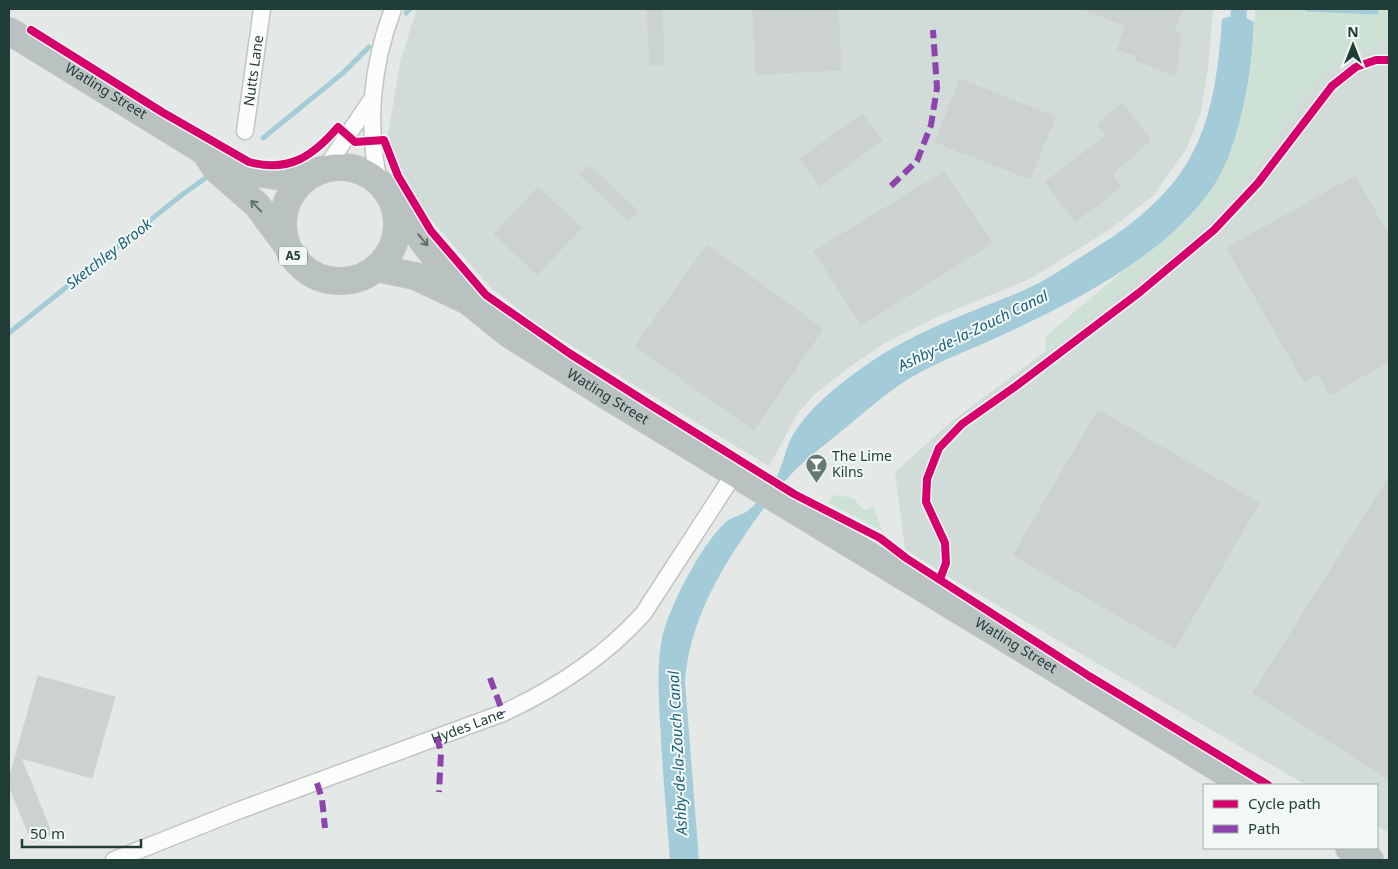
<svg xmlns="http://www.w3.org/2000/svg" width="1398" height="869" viewBox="0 0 1398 869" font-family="'Noto Sans',sans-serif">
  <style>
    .built { fill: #d1dbd7 }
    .green { fill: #cde2d5 }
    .water { fill: #a4ccd8 }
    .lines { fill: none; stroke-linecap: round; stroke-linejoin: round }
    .stream { stroke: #a4ccd8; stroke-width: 5 }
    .canal { stroke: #a4ccd8; stroke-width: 16 }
    .building { fill: #ccd2d0; stroke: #ccd2d0 }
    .minor-casing { stroke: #c1c6c4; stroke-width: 19 }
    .highway-casing { stroke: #bcc5c3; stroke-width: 28 }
    .minor { stroke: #fbfcfb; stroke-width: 16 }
    .highway { stroke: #bac2c1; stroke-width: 25 }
    .quiet { stroke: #8e44ad; stroke-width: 6; stroke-dasharray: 12 6; stroke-linecap: butt }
    .cycleway-casing { stroke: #f1f8f6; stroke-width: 11 }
    .cycleway { stroke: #d6006c; stroke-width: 8 }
    .oneway { stroke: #5e726f }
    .labels { text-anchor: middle; stroke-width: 4; stroke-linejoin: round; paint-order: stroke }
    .shield { fill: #f1f8f6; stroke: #5f7571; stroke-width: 1 }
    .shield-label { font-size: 12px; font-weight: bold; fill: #213d38 }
    .street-label { font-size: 14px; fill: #213d38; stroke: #f1f8f6 }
    .poi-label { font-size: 14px; fill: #213d38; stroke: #f1f8f6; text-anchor: start }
    .water-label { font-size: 15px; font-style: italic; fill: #1b5f79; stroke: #f1f8f6 }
  </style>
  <rect width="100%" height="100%" fill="#e4e9e7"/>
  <path class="built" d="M417,9H1213L1208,70L1200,114L1187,148L1153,196L1109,230L1030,279L939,316L885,343L848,368L814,395L798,413L769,466L613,372L533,321L489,286L428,216L398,165L388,134L401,58Z
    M1389,42V833L1377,826V785H1306L949,577L905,549L895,472L953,420L1045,352L1180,245L1256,166L1318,77L1350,55Z"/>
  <path class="green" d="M1255,9H1389V42L1350,55L1318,77L1256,166L1180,245L1045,352L1046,336C1071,315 1096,293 1121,273C1148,252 1181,230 1201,203C1242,148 1254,76 1255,9Z
    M836,495L853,498L864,510L874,507L882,531L829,503L831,498Z"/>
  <path class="water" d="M1239,14L1254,22C1252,69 1245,114 1228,158C1196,239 1086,296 1011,331C978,347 942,359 910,378C886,393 866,411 844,429C824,446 802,461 785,481C771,498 758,516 746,533C715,579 689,626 685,682L699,860H670C667,820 663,779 661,738C659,706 656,670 662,638C669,607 702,543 726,522C733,516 744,515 750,509C760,500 772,486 778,474C784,461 786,446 794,433C811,406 837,386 862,368C909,333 969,313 1022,291C1046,281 1068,265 1089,252C1192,189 1214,136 1222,19Z"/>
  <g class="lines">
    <path class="stream" d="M1307,9L1376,12
      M406,13L410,9
      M263,138L343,73L369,47
      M9,333L183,194L210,175"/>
    <path class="canal" d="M1237,36L1239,9"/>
  </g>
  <path class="building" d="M647,9H662L664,64L650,65Z
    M753,9H838L841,70L756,74Z
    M1083,9H1183L1174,31L1180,33L1176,76L1135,60L1137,56L1117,49L1126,26Z
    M960,79L1055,117L1030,179L935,142Z
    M1122,103L1151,140L1112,174L1121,187L1075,222L1045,182L1107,135L1097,125Z
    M862,114L882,140L820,186L800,159Z
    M589,165L638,211L629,221L580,175Z
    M944,172L992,243L861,325L814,251Z
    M1355,176L1389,236V361L1330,395L1318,374L1304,382L1227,248Z
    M538,187L582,228L537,275L494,234Z
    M707,245L823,329L754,430L635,346Z
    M1098,410L1259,503L1175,648L1013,555Z
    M1389,477V779L1253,693Z
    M38,676L115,697L92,778L21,758L52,834L32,842L9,786V773L11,772Z"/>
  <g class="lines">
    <defs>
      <g id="minor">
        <path id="s1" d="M245,131L262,9"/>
        <path d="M325,169L372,99"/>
        <path d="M379,182C366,124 372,64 393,9"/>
        <path id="s2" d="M114,860L240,810L503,713C555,689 604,657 643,614L734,474"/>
      </g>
      <g id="highway">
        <path id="s3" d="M9,31L204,151L251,172L303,180"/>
        <path d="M208,157L217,170L257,205L286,244"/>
        <circle cx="340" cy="224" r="57"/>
        <path d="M393,202L467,299"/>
        <path id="s4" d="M376,268L415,276L468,301L509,334L607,396L1246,785"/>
        <path d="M1349,848L1370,860"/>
      </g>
    </defs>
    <use href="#minor" class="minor-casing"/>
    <use href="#highway" class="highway-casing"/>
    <use href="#minor" class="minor"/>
    <use href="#highway" class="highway"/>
    <path class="quiet" d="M891,186L917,161L931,125L937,88L933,30
      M490,678L503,713
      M437,737L441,753L439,792
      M317,783L322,799L325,828"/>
    <defs>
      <path id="cycleway" d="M31,30L162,112L249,162C289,173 313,156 338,127L355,142L384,140L398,176L431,231L486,295L569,353L654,407L794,494L880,538L906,558L1089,676L1268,785
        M940,579L946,563L945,543L926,502L927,479L939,448L962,424L1016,386L1140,292L1214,230L1258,183L1332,86L1356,67L1376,60H1389"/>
    </defs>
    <use href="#cycleway" class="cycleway-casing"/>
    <use href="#cycleway" class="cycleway"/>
  </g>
  <defs><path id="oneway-shaft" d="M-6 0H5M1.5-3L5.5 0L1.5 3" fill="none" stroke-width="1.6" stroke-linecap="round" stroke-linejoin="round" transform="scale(1.25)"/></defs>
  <g class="oneway">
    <use href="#oneway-shaft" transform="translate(256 206) rotate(-133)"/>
    <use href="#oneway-shaft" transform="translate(423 240) rotate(50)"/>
  </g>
  <defs>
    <symbol id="bar-pin" viewBox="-11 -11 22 30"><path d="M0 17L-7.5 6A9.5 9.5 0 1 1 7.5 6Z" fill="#657975" stroke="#f1f8f6"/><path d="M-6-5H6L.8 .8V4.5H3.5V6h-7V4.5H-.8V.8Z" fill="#fff"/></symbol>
  </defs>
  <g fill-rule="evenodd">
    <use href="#bar-pin" x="804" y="452" width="25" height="34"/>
  </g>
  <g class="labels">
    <rect class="shield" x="279" y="246.5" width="28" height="19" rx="4"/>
    <g class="shield-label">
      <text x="293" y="260">A5</text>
    </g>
    <g class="street-label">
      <text dy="5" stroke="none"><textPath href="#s1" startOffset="61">Nutts Lane</textPath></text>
      <text dy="5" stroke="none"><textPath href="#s3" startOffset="114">Watling Street</textPath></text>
      <text dy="5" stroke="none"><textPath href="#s4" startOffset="268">Watling Street</textPath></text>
      <text dy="5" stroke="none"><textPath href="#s4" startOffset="746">Watling Street</textPath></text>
      <text dy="5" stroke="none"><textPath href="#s2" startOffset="378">Hydes Lane</textPath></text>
    </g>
    <g class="poi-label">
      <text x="832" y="461">The Lime<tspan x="832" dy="16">Kilns</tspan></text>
    </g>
    <g class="water-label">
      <text transform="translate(109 254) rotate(-38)" y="5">Sketchley Brook</text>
      <text transform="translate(973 331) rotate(-26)" y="5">Ashby-de-la-Zouch Canal</text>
      <text transform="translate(678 753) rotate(-93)" y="5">Ashby-de-la-Zouch Canal</text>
    </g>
  </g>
  <rect width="1398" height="869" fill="none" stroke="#213d38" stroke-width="20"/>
  <rect x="1203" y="784" width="175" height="65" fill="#f1f8f6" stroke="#9eadaa"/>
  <rect x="1213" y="800" width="25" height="8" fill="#d6006c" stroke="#9eadaa"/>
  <text x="1248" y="809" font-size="15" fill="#213d38">Cycle path</text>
  <rect x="1213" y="825" width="25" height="8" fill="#8e44ad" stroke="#9eadaa"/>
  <text x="1248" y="834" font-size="15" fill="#213d38">Path</text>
  <g transform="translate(1353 45)" stroke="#f1f8f6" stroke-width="4" paint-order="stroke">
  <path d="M0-4L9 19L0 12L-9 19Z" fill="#213d38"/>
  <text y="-8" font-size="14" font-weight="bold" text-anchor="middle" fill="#213d38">N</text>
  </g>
  <path d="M22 839v8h119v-8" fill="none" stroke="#213d38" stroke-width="2.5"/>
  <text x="30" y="839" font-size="15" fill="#213d38" stroke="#f1f8f6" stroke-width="4" paint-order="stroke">50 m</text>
</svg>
